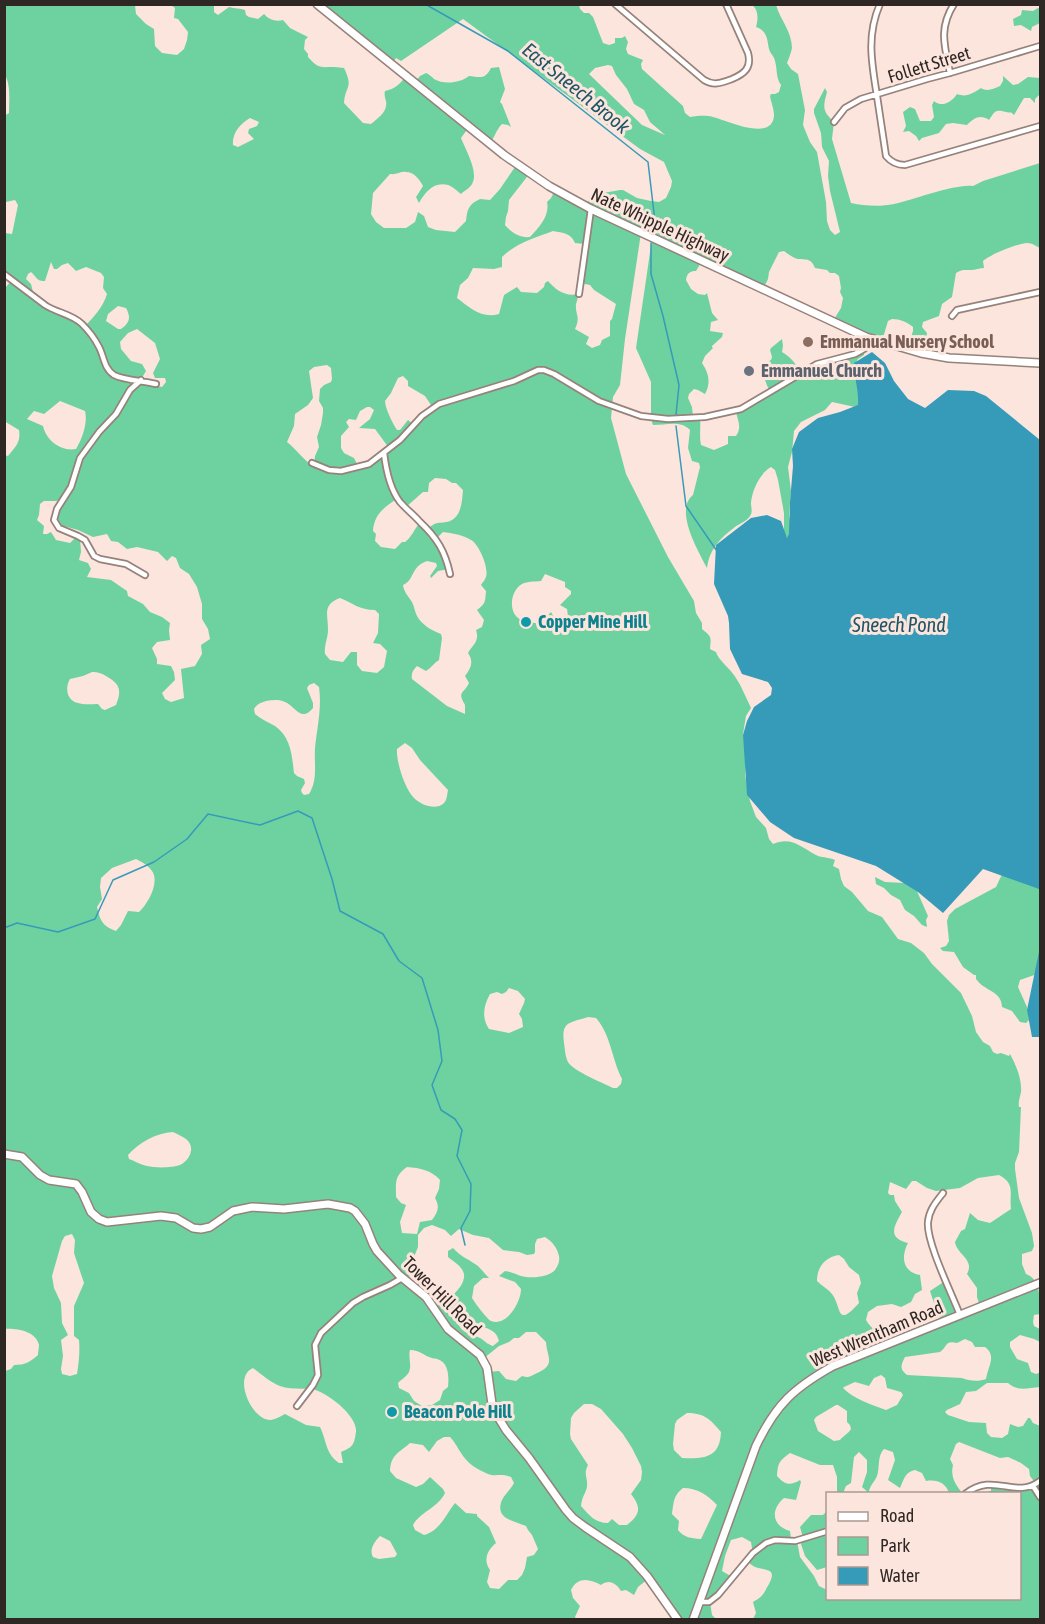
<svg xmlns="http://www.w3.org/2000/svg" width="1045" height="1624" viewBox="0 0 1045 1624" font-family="'Asap Condensed',sans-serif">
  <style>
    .green { fill: #6ed2a0; fill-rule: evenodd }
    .water { fill: #369bb8 }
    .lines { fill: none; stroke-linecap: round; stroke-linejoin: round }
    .stream { stroke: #369bb8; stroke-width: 1.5 }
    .street-casing { stroke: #96827a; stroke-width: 8 }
    .secondary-casing { stroke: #96827a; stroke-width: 10 }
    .street { stroke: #fff; stroke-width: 4.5 }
    .secondary { stroke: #fff; stroke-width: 7 }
    .education-dot { fill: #8d6e63; stroke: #fce5dd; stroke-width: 2 }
    .worship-dot { fill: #6b7280; stroke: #fce5dd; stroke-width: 2 }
    .culture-dot { fill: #0f9aa8; stroke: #fce5dd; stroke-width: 2 }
    .labels { text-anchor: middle; stroke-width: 6; stroke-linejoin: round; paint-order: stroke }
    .street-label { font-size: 18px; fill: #2f2724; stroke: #fce5dd }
    .education-label { font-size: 18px; font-weight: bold; fill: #785e54; stroke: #fce5dd; text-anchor: start }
    .worship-label { font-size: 18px; font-weight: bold; fill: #5b616d; stroke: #fce5dd; text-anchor: start }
    .culture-label { font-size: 18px; font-weight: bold; fill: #0d838f; stroke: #fce5dd; text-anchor: start }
    .water-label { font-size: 20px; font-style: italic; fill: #1f5565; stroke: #fce5dd }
  </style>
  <rect width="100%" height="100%" fill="#fce5dd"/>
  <path class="green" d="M4,5H135L136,14L146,24L154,29L155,46L162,53L177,55L184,49L187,40L188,32L178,19L174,18L175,8L171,5H214V12L218,15L229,7C235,9 240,8 245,10L246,15L249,17L258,19L264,14C269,20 276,22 283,20L290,28L308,37L305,40L304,49L308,54V57C319,69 320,67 334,67C338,67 341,68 344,68C354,89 345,85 344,103L363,123L371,124C378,118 388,112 386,101C385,98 384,94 385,91C395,89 400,84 406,76L415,82L420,76L426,73C429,74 432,77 434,79C444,85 460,83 469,76C480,77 485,80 491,68L499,67L505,89L500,102L502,104L511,127L508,125L502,124C496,130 495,137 490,143L469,127L461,138C466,151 479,172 472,184C470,188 464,191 461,194C457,191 452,186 448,185C434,181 425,192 419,203L416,197L423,186C420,180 414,172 406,172C401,171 397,175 390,174L373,193L371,214L376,222L384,228H406L415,222L418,212L424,216L428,227L436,230L455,232L466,221C467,209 469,204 480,199L490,200L500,189L517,164L530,173L509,200L508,211L506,217L505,225C512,233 520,238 530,237C539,227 550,216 547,202L551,198L555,190L586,205L590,198L603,193L620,190H623L637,198L651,201L659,202L666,198L671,187L672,181L664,162L640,149L463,19L401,61L396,58L392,64L318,5H579L580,9L584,13H589L593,17L603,43L609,45L615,43V38H622L625,36L628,42L626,49L628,54L643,60L641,64L642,69L683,106L685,113L690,117C698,116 705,115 713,117C726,120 773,143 774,115C774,109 771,102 770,96L771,94H775L779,92L781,85C775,77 778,68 774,58C773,55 770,53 769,49C767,40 768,31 756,27C758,20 759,10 752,5H776C780,19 792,32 792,48C791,53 789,58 787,63L791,69L798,74L805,110L803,125L810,142L817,152L826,202L827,221L830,230L835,235L840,232L830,191L828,176L829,161L822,147L821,133L814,113V109L825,88L827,92C823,107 822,111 834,122L832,139L851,203C865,206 880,207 894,204C912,200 957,183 973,186L983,181L1040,163V248C1036,246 1032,243 1027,243C1019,243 989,255 983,261L984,268C980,268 975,270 971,270C965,270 962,269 956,273L952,297L942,304L939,316L923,322L922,327L927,333L924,352L908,347L913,331V327C907,322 900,319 892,319L888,321L882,341L833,321L841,308L843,298L840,292L841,288L839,276L835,273H830L827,270L815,268C811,258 807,260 798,259C793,258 788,254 784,251L779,252L769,272L768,279L763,289L702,261L696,271C690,271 687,273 686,280L691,289L698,294L705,295L707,293L712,313L718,320L711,322L710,331L723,333L722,337L712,346V347L713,348L705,356L702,363C709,373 711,383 705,394L698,390L694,389L689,394L688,398L692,407L693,417L700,418C701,427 699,436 701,445L714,450L728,444V436H736C742,428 738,421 736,412C750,408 758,400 770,391C764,381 763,373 765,363L771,360L772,357L770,350L771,348L782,339L783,346L782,352C791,357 796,364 801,373L819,364L864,350V355L858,359L855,364L862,390L858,406L855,407L832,402L825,410L801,422L794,431L792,452L788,467L791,491L789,515L792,532L788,538L784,535V513L778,480L775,470L771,467C760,473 752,490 751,503C751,507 753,512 750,516C747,521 739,524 735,527C720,538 709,550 707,568C698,551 674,510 693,495L700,467L699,463L692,461L688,448L690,430C681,420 666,425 653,425L651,419V382L636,348L652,239L641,233L625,339L620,385L613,397L611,418L626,474L668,557L694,601L696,613L702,623V629C712,637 711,637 710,649L716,652C718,660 731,669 736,678C742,687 746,698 751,708L746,716L743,734L746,750L745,775L750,801L756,817L766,828L769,839L773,844C791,836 801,847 816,855C822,858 829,857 835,860L833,866L839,869L841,879L844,886L852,892L868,911L882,917L898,939L911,943L924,953L932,964L961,993L972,1016L976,1032L983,1042L990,1046L993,1052L997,1054L1001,1053L1009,1056L1010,1054C1016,1065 1022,1079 1021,1092C1020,1098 1018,1101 1019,1107H1021L1019,1152L1015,1163V1169L1019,1198L1032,1233L1034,1246L1032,1251L1022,1254V1264L1026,1274C1041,1279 1040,1300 1040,1314L1034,1315L1033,1322L1034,1326L1040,1329V1342L1034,1339L1020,1335L1010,1342V1347L1017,1359L1028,1363L1031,1372L1036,1374L1039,1373L1040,1371V1387C1027,1388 1019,1392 1008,1383H987L976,1391L966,1392L960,1404L947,1410L945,1412L948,1415L969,1422L986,1423L987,1433L991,1437L1002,1438L1008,1434L1010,1424L1018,1427L1023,1426L1028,1418H1030L1033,1423L1040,1426V1619H753L756,1613L753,1602C764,1596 763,1594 769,1584C777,1568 767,1571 755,1567C753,1566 749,1563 747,1561L753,1554L751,1542L742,1537L731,1540L725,1556L722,1571L734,1578L710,1602L712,1615L716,1619H679L648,1579L638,1587L634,1595L626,1590L621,1591C616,1583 609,1579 601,1585C590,1579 578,1576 571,1590L573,1598L580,1606L575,1617L576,1619H5V1371L11,1369L14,1365C25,1365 30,1362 38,1355C38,1353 39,1347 39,1345C36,1331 16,1328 4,1329V455L8,456C15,447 21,443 19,430L4,421L5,288L12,280L5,275V233L12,234L18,205L15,200L6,202L5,204L4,116L9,113C9,100 11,86 5,75ZM608,65L612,66L616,75L627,89L634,104L644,110L650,122L665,135L642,125L589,74L595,68ZM250,118L259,122L257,126L249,129L248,133L254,139L238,147L233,145C232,133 240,124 250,118ZM553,231C563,233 571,233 575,243L584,244L580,283L590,285L594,290L616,304L612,319L610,321V336L602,340L600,345L592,348L586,344L589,337L575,329C581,316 575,315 576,304C577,301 578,298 578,294C565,297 556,290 548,281L545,283L544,287L537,293L521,292L517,287L504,295L499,314C482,319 470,308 457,298L460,285L468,278L473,268L494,269L502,267V257C516,243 535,238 553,231ZM51,262L54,269H57L62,265L68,263L76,271L86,267L101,273L104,277L103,288L107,294C103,307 94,317 85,326L31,296L33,292L31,284L26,279L28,274L31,272C36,276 37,282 45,281ZM118,306L126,308C131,317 130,323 121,329H118L106,321L108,314ZM137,329L155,343L160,359L153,373L155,378H165L166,382L162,387L140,381L146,371L142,364L131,361L121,349L120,342L128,333ZM327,365L331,368L332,379L331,382L324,385L320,389L319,401L323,408V413L321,425L317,437L319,447L315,456L314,466C304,461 296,449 287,442L294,426L295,414L308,405L313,398L309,371L314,367ZM403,376L408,381V386L425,396L433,408L413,424L408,420L400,430H397C393,424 385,408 385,401L391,393L398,378ZM60,401L85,411C88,423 82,439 76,449C61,452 46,440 43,426L27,419L34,411L44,414ZM367,407H370L374,410L370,419L359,428L375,429L389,448L359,468L354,458L344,453L341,448V436L349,427L346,422L349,419L356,420L360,411ZM435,478L446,479L452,483H456L463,490C462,500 462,516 450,521C438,525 440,519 427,529L420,523C414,529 412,537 405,542H402L395,549L381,547L375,541L376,534L373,531C374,515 384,507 397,499L406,507L423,492H428L429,483ZM65,495C61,505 54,515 60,525L78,530L93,537L107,534L111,541L118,542L127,549L137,547L158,552L167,561L172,556L176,558L180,568L189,574L197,587L202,604V619L208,629L210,639L201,645L202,654L195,666L181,669L184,698L171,702L165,699L162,693L175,680L174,672L171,666L157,664V659L152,648L157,642L170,640L169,630L170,623L162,617L150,612L143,604L128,596L127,591L111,580L87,577L91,569L88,563L79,560L81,552L80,538L76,537L70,543L56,540L51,532L47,534H43L44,526L37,520L39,515L40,504L44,501H57ZM443,532C452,533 463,535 471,540C479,544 489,568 486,577C485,580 482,583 481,585L486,591C485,602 486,603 477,610L484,620L482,627L476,630C480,642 472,645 468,653C474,662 471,668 465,676L469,683C463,695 457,691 465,705V714L447,706L412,679C411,673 413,670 417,666L426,671C431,668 434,663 439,660L442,638L441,634C431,630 422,625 417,616C415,612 414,606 412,602C408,596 404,592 403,585C415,580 410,567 427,561L436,563L437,566L430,576L431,578L438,571L449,569L436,539ZM545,574L565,582V587L571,591V594L560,605L567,609L568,616L566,619H555L551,612L541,623C534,623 525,623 518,618C508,610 511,590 522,584C528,581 534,582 541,581ZM340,598C353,603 359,610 375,610L379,614L378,633L373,643L380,644L387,651L384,667L377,673L362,671L357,665V652H351L343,662L330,660L325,654C324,645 328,638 328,630C328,614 322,605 340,598ZM92,672C98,672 101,673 106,676C120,684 122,690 116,705L105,710L102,709L98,704C93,704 83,705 78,703C66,700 65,687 70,679L83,676ZM314,683L319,687C322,708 317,728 315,748C314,764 318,780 309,794L304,795L302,793L301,790L305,783L304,779L297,776L294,773C292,756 291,737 275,726C268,722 261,719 255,714L254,709C257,704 260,703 266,701C272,700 279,699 285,702C295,706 301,723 313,708V703L307,688L309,685ZM405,743L412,748L420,760L448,790C447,795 447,800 444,803C436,811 421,805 414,798C405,789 396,762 397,749ZM136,859C142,862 149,866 152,871C160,882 148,904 139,912L128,911L121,925L116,931C102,926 100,920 97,907L102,899L100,887L101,878L112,868ZM509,988L518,991L525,999L524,1003L519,1014L522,1019L523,1027L509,1033L489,1029C481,1017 484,1005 490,994L497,992L502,994L506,992ZM588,1017L596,1018C611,1035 612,1060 622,1079L621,1084L617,1088H613C603,1083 573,1071 568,1062C565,1056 565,1049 564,1043C561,1021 570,1023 588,1017ZM173,1132C177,1134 182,1136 186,1139C196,1147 190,1160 180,1165C172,1168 155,1168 147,1166C141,1165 135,1161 129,1159L128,1155C140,1142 156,1133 173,1132ZM407,1167C420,1168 431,1170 440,1180L439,1189L435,1198C440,1207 438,1212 432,1220L420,1222L417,1234L402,1233L400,1222L406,1205L401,1203L396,1197C396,1183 394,1176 407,1167ZM999,1175C1016,1184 1009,1193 1011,1209L990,1223L978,1220L970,1213L965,1229L961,1231L955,1242C957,1255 975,1259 967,1274L977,1288V1297L980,1307L960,1314L947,1284L942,1283L930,1291L934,1303L938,1308L941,1323L888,1342L884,1330C874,1331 871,1328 866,1320L868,1312L877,1306L892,1304L901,1307L911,1302L915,1294L922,1290L920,1275C902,1272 901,1256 908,1243C886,1238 895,1225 902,1212L895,1201L894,1195H890L888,1193L890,1182L906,1189L912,1181H916L927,1188L936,1191L960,1188L978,1178ZM432,1225L445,1230L451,1236L459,1229L473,1235L489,1238L503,1250L519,1252L527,1255L534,1254L535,1252V1244L537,1239L545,1237C553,1242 557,1248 559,1256C560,1262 558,1265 555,1270C548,1278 528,1279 518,1275C513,1273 511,1272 505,1271L499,1276L515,1282L521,1289C521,1302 507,1327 491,1321C487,1319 475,1303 472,1298L474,1286L483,1278H489C485,1274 482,1270 478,1266C469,1259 462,1258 453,1248L448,1251V1257C454,1262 462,1266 464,1274C466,1288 444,1304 433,1306L412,1286L409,1278L412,1262L418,1247V1235L424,1228ZM72,1234L75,1240L74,1253L84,1283L74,1306V1336L79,1340C80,1351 79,1362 77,1374L70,1376L62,1374L61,1369L63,1356L61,1340L68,1335L62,1323L61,1303L54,1288L52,1276L62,1241L65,1236ZM839,1255L844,1259L849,1267L859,1275L861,1283L857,1293L859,1303C836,1329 842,1307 832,1294C828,1289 822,1286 817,1281C817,1267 825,1257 839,1255ZM461,1316C468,1317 469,1320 474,1323C485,1329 496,1328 499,1341L493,1346C487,1344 485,1341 480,1338C469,1333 460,1333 457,1320ZM526,1332H536L546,1342C547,1358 557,1365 535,1374C529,1377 529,1378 522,1376L516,1381L506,1379L499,1371L488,1372L483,1359L499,1346L509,1342L514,1338H519ZM965,1339L972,1342L975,1347H985C997,1356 988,1366 986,1379C979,1382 969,1381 962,1378L907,1375C899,1369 901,1365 905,1357L940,1352C948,1346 945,1340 957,1343ZM410,1350C420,1350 424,1356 432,1358C434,1359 435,1358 437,1359C449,1362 449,1377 448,1387L443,1391L440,1400L432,1405L422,1406L414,1401L409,1393L399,1388L398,1383C401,1380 407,1376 409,1372C412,1365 408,1357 410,1350ZM253,1368C261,1374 270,1382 280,1386C290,1390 301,1388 312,1389C327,1392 358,1416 356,1432C354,1445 353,1447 341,1452L343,1463H339C325,1453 327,1441 320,1427L306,1425L285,1414C281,1416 276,1419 271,1420C252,1421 232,1377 253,1368ZM881,1375L885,1378L887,1388L901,1392L903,1395L897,1405L886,1410C872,1405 854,1399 843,1388L844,1387L855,1382L869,1386L874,1378ZM584,1404H592L601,1409L623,1434L632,1448L641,1466L642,1472L641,1480L631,1494C641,1507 641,1514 627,1525H619L612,1519L608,1523C595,1523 589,1515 581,1506C582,1496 587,1491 587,1486C588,1477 583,1475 588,1465L571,1439L570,1434L571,1418L574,1413ZM836,1405H838L847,1411V1422L850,1425L851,1429C848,1434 844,1435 840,1440L834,1441L818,1431L814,1420L816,1417ZM687,1413C704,1413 710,1419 721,1432C720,1458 704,1459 682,1458L674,1450L673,1444L675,1424L677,1420ZM444,1437H450C455,1442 457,1447 461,1453C467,1463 476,1469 488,1474C495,1477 500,1473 511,1477L514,1483C511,1489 505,1494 502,1500C494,1519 515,1521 526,1526L528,1530L532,1535L538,1549L534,1555L527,1557L525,1568L522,1575L517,1580H508L499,1589L490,1588L487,1582L490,1570C483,1561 487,1550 496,1543L489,1527L477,1516V1514L466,1513L455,1503C446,1514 440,1531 424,1535L415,1530L413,1525C421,1511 438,1508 445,1493L443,1489L430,1477L423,1484L416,1487L396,1478L390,1471C391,1454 399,1453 410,1443L423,1445L429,1452L437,1441ZM959,1442L1000,1458L1008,1457L1021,1463L1029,1469L1030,1476L1036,1484L1020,1486L991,1485V1491H989L988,1493L1020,1494V1598H828L827,1590L819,1586L814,1576L800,1557L797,1541L791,1539L790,1531C772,1526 770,1510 784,1498L796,1500L801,1482L800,1480C790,1486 785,1485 777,1476C778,1463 779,1461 790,1453L820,1465H833L837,1477V1493H843L846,1486L851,1483L854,1457L859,1452L867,1460V1472L862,1487L869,1493C869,1486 874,1483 877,1476C880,1467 877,1456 884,1449L893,1452L895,1460L888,1480L900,1488C904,1479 905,1472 915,1470L922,1473L926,1481C937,1479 946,1483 949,1493L963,1494C956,1485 950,1477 953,1465L950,1459L956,1444ZM683,1488C697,1488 708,1495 717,1505L701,1539C690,1538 685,1538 678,1530L679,1521L672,1514C674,1502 673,1496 683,1488ZM380,1536L390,1541L397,1554L395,1557L379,1559L373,1557C369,1550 374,1542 380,1536Z
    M1038,8L1040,9V23L1032,27L1031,31L1021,25L1014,26L1013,19L1021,15L1022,10L1033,11Z
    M1003,76L1013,85L1018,84L1028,77L1040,78V94L1035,99V103L1030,98H1024L1014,115C1008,110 1014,114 1006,112C995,109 995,111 989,120C980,114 974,118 967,125L953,123L946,124L939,133L922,138L919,141L916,136L909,131L903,132L906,126L903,112L910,107L915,109L920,121H931L934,117L932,105L934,101C942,108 952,102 957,94C967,98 973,93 981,88C987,92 993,89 1000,86L1003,81Z
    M1004,870L1040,879V973L1020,980L1018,987L1027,1007L1029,1020L1026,1023L1020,1022L1012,1011L1002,1007C1002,991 984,991 976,979V975H974L963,967L954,952L943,951L940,948L946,946L949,941L947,921L949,915L955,909L996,887Z
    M875,877L885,882L905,883L916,889L928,916L926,920L927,927L922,925L914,916L905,910L900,900L891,895L884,888L876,884Z
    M827,1511V1567L817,1570L805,1556L800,1541L803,1538L800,1527L811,1515H823Z"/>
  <path class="water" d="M872,352L885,363L894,381L908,399L925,408L948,390L974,391L986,396L1040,440V922L1039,889L983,869L943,913L918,892L876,866L794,838L770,822L747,795L743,735L747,721L754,707L771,695L772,688L768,682L742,674L730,649L729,623L728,616L714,584L716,545L751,518L767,515L781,521L787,538L789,534L790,502L793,466L792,449L799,432L818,418L840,412L858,405C859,390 854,377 854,363Z
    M1040,947V1037H1032L1027,1010Z"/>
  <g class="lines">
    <path class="stream" d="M425,4L508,51L648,162L656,230
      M651,243V274L663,316L679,385L676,415
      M676,426L686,506L717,551
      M4,928L17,923L58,932L95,919L113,880L154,862L187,839L208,814L260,825L298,811L312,818L332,879L340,911L383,934L399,961L422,978L438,1030L442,1061L432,1085L441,1110L455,1119L462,1130L457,1156L471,1184L470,1211L461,1228L465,1245"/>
    <defs>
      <path id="street" d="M615,4L704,80C714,86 721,83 732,79C744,74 752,68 748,53L726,4
        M880,4C866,36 872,64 877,96C880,116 883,136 886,156C891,162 896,165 905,165L1040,126
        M950,73C945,47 938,29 954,4
        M834,122L845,108L861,99L927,79L950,73L1040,46
        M4,274L45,305C57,313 72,314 82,324C89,331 95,339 99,347C104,356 104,369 114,375C123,380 144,381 156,384
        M579,294L591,209
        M952,316L957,310L1040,292
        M141,380L130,390L116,414L99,432L80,458L71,487L57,509L54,520L59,528L78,536L85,540L94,556L100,559L126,564L145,575
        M384,453C386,470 390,489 400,502C406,509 414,515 420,522C437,538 445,551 450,574
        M312,463L329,470L341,471L369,464L400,440L422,416L439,404L514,381L538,370H544L554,374L599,401L641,416L668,419L705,417L741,409L817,364L855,354L864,349L874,340
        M943,1193C936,1202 929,1210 928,1222C926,1242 952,1294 960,1315
        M297,1406L313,1385L318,1375L315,1345L321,1333L353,1303L363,1297L390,1285L402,1278
        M1033,1486L1040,1497
        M965,1494C995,1471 1014,1500 1040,1481
        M699,1602H709L718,1595L753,1553L766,1543L775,1540L795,1541L828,1531"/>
      <path id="secondary" d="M317,4L504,155L549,186L591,209L866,337L921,353L949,358L1040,363
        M4,1154L22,1157L40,1175L49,1180L76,1184L82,1192L91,1212L99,1219L107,1222L161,1216L176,1218L193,1228L201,1229L210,1227L233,1211L252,1207L284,1209L328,1204L350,1208L355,1211L365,1224L373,1244L377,1251L399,1275L426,1297L448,1329L480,1355L487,1368L492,1404L498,1417L506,1430L529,1458L566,1510L573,1518L585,1527L630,1557L647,1576L678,1620
        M693,1620L756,1446C776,1404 794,1388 833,1366L1040,1283"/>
    </defs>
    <use href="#street" class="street-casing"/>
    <use href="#secondary" class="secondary-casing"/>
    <use href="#street" class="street"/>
    <use href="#secondary" class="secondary"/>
  </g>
  <circle class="education-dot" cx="808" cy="342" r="6"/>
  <circle class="worship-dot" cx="749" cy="371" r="6"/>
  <g class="culture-dot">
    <circle cx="526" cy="622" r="6"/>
    <circle cx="392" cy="1412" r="6"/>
  </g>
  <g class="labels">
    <g class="street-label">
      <text transform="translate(929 65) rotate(-17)" y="6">Follett Street</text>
      <text transform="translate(660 225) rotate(25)" y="6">Nate Whipple Highway</text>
      <text transform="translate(442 1296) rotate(45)" y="6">Tower Hill Road</text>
      <text transform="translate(877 1334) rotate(-23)" y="6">West Wrentham Road</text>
    </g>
    <g class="education-label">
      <text x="820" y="348">Emmanual Nursery School</text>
    </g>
    <g class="worship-label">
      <text x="761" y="377">Emmanuel Church</text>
    </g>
    <g class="culture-label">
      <text x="538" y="628">Copper Mine Hill</text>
      <text x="404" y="1418">Beacon Pole Hill</text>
    </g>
    <g class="water-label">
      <text transform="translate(576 88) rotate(39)" y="7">East Sneech Brook</text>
      <text x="899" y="632">Sneech Pond</text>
    </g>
  </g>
  <rect width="1045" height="1624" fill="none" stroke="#2f2724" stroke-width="12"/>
  <rect x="826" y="1492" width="195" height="108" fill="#fce5dd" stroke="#aa9993" stroke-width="1.5"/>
  <rect x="838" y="1512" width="30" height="9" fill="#ffffff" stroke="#aa9993" stroke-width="1.5"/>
  <text x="880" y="1522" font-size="18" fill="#2f2724">Road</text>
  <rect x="838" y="1537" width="30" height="18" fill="#6ed2a0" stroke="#aa9993" stroke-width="1.5"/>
  <text x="880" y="1552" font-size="18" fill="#2f2724">Park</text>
  <rect x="838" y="1567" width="30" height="18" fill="#369bb8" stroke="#aa9993" stroke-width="1.5"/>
  <text x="880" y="1582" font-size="18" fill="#2f2724">Water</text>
</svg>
